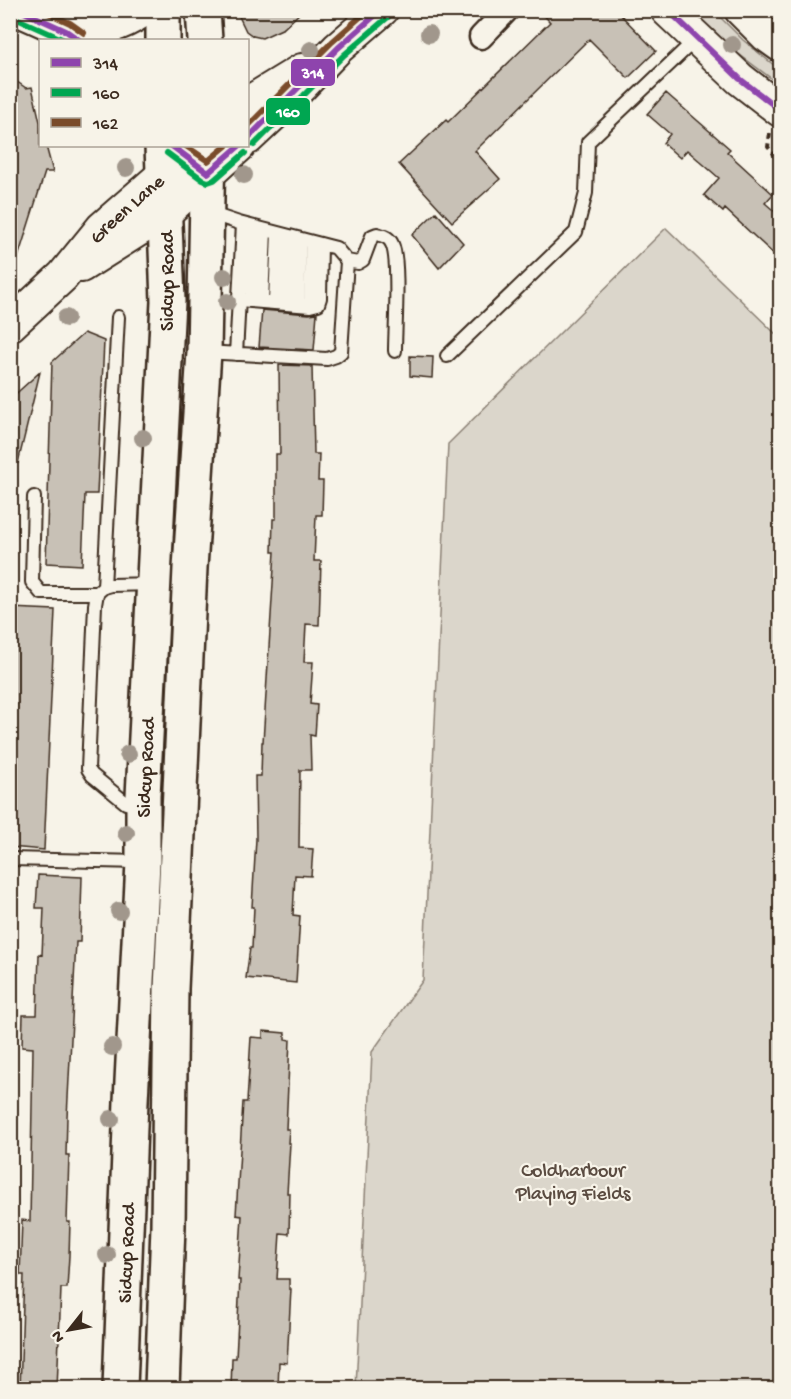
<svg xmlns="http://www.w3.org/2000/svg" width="791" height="1399" viewBox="0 0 791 1399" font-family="'Gochi Hand',sans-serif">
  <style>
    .built { fill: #e9e4d9 }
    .green { fill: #dbd6cb; stroke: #8b8074; stroke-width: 1.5 }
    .building { fill: #c8c1b6; stroke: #3b2a1e; stroke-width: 1.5 }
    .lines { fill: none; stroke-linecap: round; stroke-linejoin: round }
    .lane-casing { stroke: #3b2a1e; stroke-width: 16 }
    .street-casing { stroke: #3b2a1e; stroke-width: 27 }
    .secondary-casing { stroke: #3b2a1e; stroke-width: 36 }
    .highway-casing { stroke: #3b2a1e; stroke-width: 38 }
    .path { stroke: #3b2a1e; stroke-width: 4; stroke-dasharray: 6 4.5; stroke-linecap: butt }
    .lane { stroke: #f7f3e8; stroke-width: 12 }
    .street { stroke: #f7f3e8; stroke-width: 22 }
    .secondary { stroke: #f7f3e8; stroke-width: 32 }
    .highway { stroke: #f7f3e8; stroke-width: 33 }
    .bus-1-casing { stroke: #f7f3e8; stroke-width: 10 }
    .bus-2-casing { stroke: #f7f3e8; stroke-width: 10 }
    .bus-3-casing { stroke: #f7f3e8; stroke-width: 10 }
    .bus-1 { stroke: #8e44ad; stroke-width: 6 }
    .bus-2 { stroke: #00a651; stroke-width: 6 }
    .bus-3 { stroke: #7a4b2a; stroke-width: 6 }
    .tree { fill: #a1978c }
    .labels { text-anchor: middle; stroke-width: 4.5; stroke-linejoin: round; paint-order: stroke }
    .street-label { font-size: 20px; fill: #3b2a1e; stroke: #f7f3e8 }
    .park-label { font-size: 20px; fill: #5b4c41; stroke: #f7f3e8 }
    .line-badge { stroke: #f7f3e8; stroke-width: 2 }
    .badge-label { font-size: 16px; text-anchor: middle; font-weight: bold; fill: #fff }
  </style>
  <rect width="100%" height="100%" fill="#f7f3e8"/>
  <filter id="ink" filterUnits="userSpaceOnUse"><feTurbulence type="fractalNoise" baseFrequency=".0167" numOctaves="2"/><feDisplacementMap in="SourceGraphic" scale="12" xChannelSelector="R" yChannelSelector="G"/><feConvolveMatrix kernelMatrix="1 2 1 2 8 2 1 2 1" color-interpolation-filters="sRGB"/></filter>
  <g filter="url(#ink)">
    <path class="built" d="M58,11H130L65,16Z"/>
    <path class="green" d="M692,11H714L743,40L780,70V85L728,46Z
      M666,228L780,338V1388H356L372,1052L423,980L448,444Z"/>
    <path class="building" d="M236,10H303L284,28L262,38L253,36L246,31Z
      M539,10H616L656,51L628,78L589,39L475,151L500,179L452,222L399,164L446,120L448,122L550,22Z
      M10,77L26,88L32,87L40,122V146H46L53,172H45L15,267L10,266Z
      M666,93L730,149L727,152L773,194L765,203L780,216V260L725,209L723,212L704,195L719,178L687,150L680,158L663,143L670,134L647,114Z
      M436,212L463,243L439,268L412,235Z
      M262,310L309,314L317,313L314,350L259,347Z
      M84,333L104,341L97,494H85L82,565L46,563L52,362Z
      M410,356L433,357L432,378L410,376Z
      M279,365L312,366L314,454H319L318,481H323L322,515H316L314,561H321L319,625L306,624L304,662H313L310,704L317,705L315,736L310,735L311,770H300L299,848L313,849L311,876L295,875L293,915L300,916L296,983L246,978L250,948H252L254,907H252L256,839L255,776H261L262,742H263L275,552H272L273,519H276V454H280Z
      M40,372L18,463L10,462V399Z
      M10,608L55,610L44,850L10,847Z
      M38,875L82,877L80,942H76L67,1117L66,1155H69L67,1222H70L69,1256L67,1288H61L57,1389H20L24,1275H20L22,1220L30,1221L33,1048L22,1047L23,1015H37L39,954L42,955L44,908H36Z
      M263,1031L285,1033V1039L290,1040L286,1129H289L288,1143H290L287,1193H290L289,1234L280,1233L277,1279H289V1289H291L287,1363L279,1362L278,1389H231L232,1358H236L240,1280H238L242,1216L236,1215L243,1102H247L251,1037L263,1038Z"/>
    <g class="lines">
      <defs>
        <path id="lane" d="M347,261L358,263L363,260L372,236L377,234C384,236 389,237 392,244C400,260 395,329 395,351
          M239,300L310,306L318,304L320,298L321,244
          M251,301L254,227
          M262,301L265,230
          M275,302L278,234
          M287,303L289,236
          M298,305L300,239
          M310,306L312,242
          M204,352L327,359L336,356L341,352L347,261L336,248L239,223L209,213
          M236,354L243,224
          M447,356L576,232L586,193L588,142L696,39
          M34,497L32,582L41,593H97
          M104,587L118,317
          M139,801L133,804L126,803L92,775L88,769L95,605L97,593L104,587L111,585L153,584
          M10,859L141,862"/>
        <path id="street" d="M481,37L507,10"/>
        <g id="secondary">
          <path d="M19,10L66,31L79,40"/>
          <path d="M667,10L740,79L780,110"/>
          <path d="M741,10L766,35L780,45"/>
          <path d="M66,31C101,29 114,30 144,10"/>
          <path d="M248,103L302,70"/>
          <path d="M248,138L280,108L338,48L382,10"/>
          <path d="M81,266L165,213L239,146"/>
          <path id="s1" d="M10,325L63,276L102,228L196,146"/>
        </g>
        <g id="highway">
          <path d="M203,10L205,40"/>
          <path d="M163,40V10"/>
          <path id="s2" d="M120,1388L131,1101L143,862V796L168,301L162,146"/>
          <path d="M162,1388L168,1226L171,989L190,568L204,352L208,146"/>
        </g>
      </defs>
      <use href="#lane" class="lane-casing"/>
      <use href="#street" class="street-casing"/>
      <use href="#secondary" class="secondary-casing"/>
      <use href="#highway" class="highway-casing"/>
      <path class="path" d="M770,133L768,147L780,161"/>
      <use href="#lane" class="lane"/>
      <use href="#street" class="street"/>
      <use href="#secondary" class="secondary"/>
      <use href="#highway" class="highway"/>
      <defs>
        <path id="bus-1" d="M20,10L66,31L79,40
          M668,10L740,79L780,110
          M248,138L338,48L381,10
          M172,146L208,173L239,146"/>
        <path id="bus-2" d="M15,18L64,40
          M254,145L344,55L388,17
          M167,153L203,180L208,182L214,180L245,153"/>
        <path id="bus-3" d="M42,10L70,23L84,33
          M248,126L332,42L368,10
          M186,146L208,161L226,146"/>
      </defs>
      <use href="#bus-1" class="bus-1-casing"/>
      <use href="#bus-2" class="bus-2-casing"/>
      <use href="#bus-3" class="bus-3-casing"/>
      <use href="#bus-1" class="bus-1"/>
      <use href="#bus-2" class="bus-2"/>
      <use href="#bus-3" class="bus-3"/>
    </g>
    <g class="tree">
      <circle cx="429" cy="34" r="9"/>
      <circle cx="732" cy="45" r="9"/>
      <circle cx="311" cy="50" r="9"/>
      <circle cx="126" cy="168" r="9"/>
      <circle cx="244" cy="175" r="9"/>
      <circle cx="224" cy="277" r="9"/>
      <circle cx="227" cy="302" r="9"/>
      <circle cx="66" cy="318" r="9"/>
      <circle cx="143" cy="438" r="9"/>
      <circle cx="128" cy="754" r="9"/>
      <circle cx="126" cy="833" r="9"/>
      <circle cx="119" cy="911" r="9"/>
      <circle cx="112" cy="1047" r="9"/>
      <circle cx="111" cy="1119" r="9"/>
      <circle cx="107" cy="1255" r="9"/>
    </g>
  </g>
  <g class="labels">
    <g class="street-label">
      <text dy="7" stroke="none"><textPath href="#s1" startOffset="165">Green Lane</textPath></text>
      <text transform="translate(166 281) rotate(-90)" y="7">Sidcup Road</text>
      <text dy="7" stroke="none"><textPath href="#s2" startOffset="621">Sidcup Road</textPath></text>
      <text dy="7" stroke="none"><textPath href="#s2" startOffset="135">Sidcup Road</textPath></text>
    </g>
    <g class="park-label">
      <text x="573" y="1176">Coldharbour<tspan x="573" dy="23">Playing Fields</tspan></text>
    </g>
  </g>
  <g class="line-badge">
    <rect x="290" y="58" width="46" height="29" rx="6" fill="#8e44ad"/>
    <rect x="265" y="97" width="46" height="29" rx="6" fill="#00a651"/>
  </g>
  <g class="badge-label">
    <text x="313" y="78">314</text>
    <text x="288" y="117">160</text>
  </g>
  <rect width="791" height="1399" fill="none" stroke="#f7f3e8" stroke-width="36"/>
  <rect x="18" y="18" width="755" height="1363" fill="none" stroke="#3b2a1e" stroke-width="2" filter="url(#ink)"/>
  <rect x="39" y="39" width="210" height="108" fill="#f7f3e8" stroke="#aca397" stroke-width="1.5"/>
  <rect x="51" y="58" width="30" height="9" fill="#8e44ad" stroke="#aca397" stroke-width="1.5"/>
  <text x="93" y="69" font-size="18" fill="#3b2a1e">314</text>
  <rect x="51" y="88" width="30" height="9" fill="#00a651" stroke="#aca397" stroke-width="1.5"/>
  <text x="93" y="99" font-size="18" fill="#3b2a1e">160</text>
  <rect x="51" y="118" width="30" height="9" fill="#7a4b2a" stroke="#aca397" stroke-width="1.5"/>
  <text x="93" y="129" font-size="18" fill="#3b2a1e">162</text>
  <g transform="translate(69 1330) rotate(239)" stroke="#f7f3e8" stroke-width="4.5" paint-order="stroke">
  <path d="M0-4.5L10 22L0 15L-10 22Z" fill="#3b2a1e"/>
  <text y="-9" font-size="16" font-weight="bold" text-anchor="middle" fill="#3b2a1e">N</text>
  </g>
</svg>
